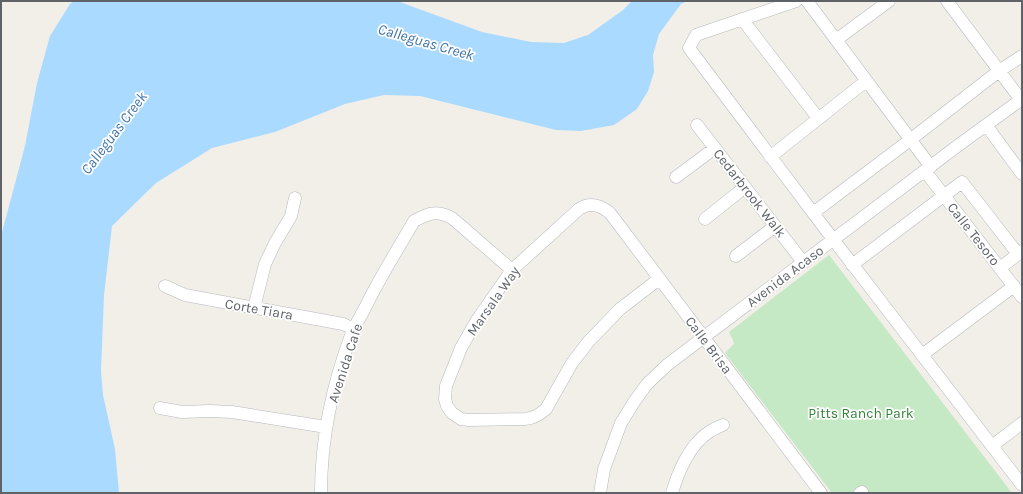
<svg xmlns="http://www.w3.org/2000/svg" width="1023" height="494" viewBox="0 0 1023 494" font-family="Karla,sans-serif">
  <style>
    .green { fill: #c5e8c5 }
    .water { fill: #aadaff }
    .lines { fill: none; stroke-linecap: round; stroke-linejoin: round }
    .minor-casing { stroke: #b5b8bc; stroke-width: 13 }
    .minor { stroke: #fff; stroke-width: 12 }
    .labels { text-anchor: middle; stroke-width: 3.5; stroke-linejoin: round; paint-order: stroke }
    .street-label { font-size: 14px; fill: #5f6368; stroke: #fff }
    .park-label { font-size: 14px; fill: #348238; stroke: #fff }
    .water-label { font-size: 15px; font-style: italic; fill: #4174aa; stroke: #fff }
  </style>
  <rect width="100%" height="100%" fill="#f1efe8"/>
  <path class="green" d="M829,255L1012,493H832L725,353L734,344L733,340L729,332Z"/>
  <path class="water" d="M74,1H397L482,32L531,42L564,43L588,35L623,10L632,1H687L681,4L659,34L653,55L654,72L648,91L637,109L614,125L581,131L556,130L420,96L384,95L345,104L275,132L212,148L156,183L112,226L104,295L101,371L103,395L115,449L119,493H1V236L25,146L37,83L50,36L70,4Z"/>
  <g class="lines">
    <defs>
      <path id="minor" d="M796,1L696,35L689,48L826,230L1022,485
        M807,1L931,167
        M947,1L1021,100
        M742,19L818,118
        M836,40L889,1
        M697,125L803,262
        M986,125L1022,174
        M770,157L866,81
        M925,171L1022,297
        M676,177L715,148
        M813,213L910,140L999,71L1022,56
        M705,219L745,187
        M736,256L775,226
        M852,265L962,182L1018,254
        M1000,268L1022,251
        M659,279L620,309L589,341L572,363L546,409C539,415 534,418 525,419L469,420L461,419L452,413L447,406L445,399L446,386L461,348L477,320L512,270L579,209C590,202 600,205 610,213L821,493
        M165,286L185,295L343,324L354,329
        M254,308L265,264L275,243L291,216L295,198
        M922,355L1014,286
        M160,408L182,412L210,411L232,412L326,427
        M992,446L1022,423
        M321,493C321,438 333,382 353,330C357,322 362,314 366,306C380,277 398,249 414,221C429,213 436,210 452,218L512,270
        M600,493L604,469L621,423L634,402L647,384L667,365L960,144L1022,99
        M672,493C678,472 690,444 709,432C713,429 718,427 723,425
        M860,493L862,492"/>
    </defs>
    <use href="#minor" class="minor-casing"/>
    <use href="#minor" class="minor"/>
  </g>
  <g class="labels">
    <g class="street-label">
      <text transform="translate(750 193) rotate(52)" y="5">Cedarbrook Walk</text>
      <text transform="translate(974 234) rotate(52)" y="5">Calle Tesoro</text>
      <text transform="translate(785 276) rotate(-37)" y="5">Avenida Acaso</text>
      <text transform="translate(493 301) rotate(-55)" y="5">Marsala Way</text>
      <text transform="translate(259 309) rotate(10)" y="5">Corte Tiara</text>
      <text transform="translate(709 345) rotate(53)" y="5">Calle Brisa</text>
      <text transform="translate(345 363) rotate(-72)" y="5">Avenida Cafe</text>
    </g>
    <g class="park-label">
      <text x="861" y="418">Pitts Ranch Park</text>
    </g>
    <g class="water-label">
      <text transform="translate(426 42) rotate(16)" y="5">Calleguas Creek</text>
      <text transform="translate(114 133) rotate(-53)" y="5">Calleguas Creek</text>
    </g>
  </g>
  <rect width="1023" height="494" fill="none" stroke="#5f6368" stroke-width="4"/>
</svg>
